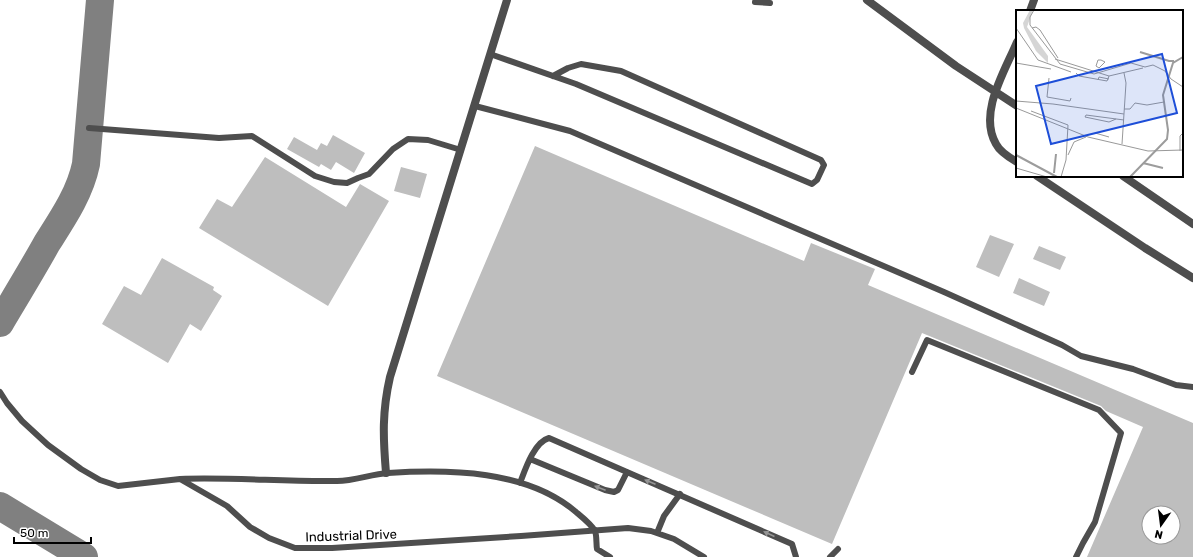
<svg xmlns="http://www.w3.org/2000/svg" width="1193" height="557" viewBox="0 0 1193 557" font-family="Rubik,sans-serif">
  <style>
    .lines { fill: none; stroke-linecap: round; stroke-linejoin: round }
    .taxiway { stroke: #808080; stroke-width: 28 }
    .building { fill: #bebebe; fill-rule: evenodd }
    .service { stroke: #4e4e4e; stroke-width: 6 }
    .minor { stroke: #4e4e4e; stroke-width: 8 }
    .oneway { fill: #959595 }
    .labels { text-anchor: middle; stroke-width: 3; stroke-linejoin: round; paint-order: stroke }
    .street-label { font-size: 13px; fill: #000; stroke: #fff }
    .inset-river { fill: none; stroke: #9c9c9c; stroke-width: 2 }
    .inset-road { fill: none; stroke: #999; stroke-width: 1 }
    .view { fill: #1d4ed8; fill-opacity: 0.15; stroke: #1d4ed8; stroke-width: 2 }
    .inset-edge { fill: none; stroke: #000; stroke-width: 2 }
  </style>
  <rect width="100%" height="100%" fill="#fff"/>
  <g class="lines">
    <path class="taxiway" d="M0,323C16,296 32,270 47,243C63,218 80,193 86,164L100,0
      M0,506L84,557"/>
  </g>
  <path class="building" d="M333,135L365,153L354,173L336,162L331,170L321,164L319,167L287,149L294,137L317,150L321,143L327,146Z
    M535,146L804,261L811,243L875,269L868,285L1193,423V557H1087L1143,427L1106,411L1101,406L922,333L832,544L437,376ZM1149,513H1173V537H1149Z
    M265,157L346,207L360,184L389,201L328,306L199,228L217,199L232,207Z
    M401,167L427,174L420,198L394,191Z
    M990,235L1014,244L999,277L976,267Z
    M1039,246L1066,257L1060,270L1033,259Z
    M162,258L214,287L213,290L222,296L201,331L190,324L168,363L102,324L124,286L141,295Z
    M1019,278L1050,292L1044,306L1013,293Z"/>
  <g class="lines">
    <path class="service" d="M755,2L770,3
      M490,54L576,84L812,184L817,180L824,165L821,160L621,71L581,64L568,68L553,76
      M475,106L570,131L944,292L1062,345L1081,356L1133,369L1176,385L1193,387
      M89,128L219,138L252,136L315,176L334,182L347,183L358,178L369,174L393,149L408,139L428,140L461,150
      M912,372L927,340L1099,410L1121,433L1095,522L1083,543L1076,557
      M0,392L7,403L22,421L48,445L81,469L100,480L118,486L180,479L227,506L250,527L269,538L295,548H332L521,536L628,528L651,531L674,539L704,557
      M530,459L605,490L614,492L618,490L627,472
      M180,479C233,477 285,482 337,481C355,481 371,474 388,473C449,469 527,470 576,512C582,517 591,524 595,531C597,536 596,544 597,549L610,557
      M520,483C525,470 534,442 549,438L792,544L796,557
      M657,533L664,516L680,494
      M830,557L838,549"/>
    <path class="minor" d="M867,0L956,66L1017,106
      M1030,11L1034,0
      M1017,42C1005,71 978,113 996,144C1000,152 1010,158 1017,162
      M1037,176L1145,248L1193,278
      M1123,176L1193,224
      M386,473C383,437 382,412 390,377L507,0"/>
  </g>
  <defs><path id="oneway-solid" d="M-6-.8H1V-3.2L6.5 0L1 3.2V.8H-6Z"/></defs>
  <g class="oneway">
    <use href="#oneway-solid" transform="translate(650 482) rotate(-157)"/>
    <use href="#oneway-solid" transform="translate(600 488) rotate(-159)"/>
    <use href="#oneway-solid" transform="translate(769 534) rotate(-156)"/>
  </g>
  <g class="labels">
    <g class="street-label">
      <text transform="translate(351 535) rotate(-2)" y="5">Industrial Drive</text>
    </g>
  </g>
  <g transform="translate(1016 10)">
    <rect width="167" height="167" fill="#fff"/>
    <path d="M14,0H17L11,17L32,46V53L20,41L8,18L7,13Z" fill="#d5d5d5"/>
    <path class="inset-river" d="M124,42L153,51H158M0,145L41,167M127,153L147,158M38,163L40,144M114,167L151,129L152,120L147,85L157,53L167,47"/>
    <path class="inset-road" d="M18,0L14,7V15L44,54L78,64L115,53L129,57L137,55L149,61L155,69L167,77M0,18L22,50L55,62M16,18L20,17L24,20L42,48M39,49L93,66L127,58M0,53L35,59M83,58L80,56L82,50H85M83,58L89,52L85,50M60,63L63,66L91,71L93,66M33,68L31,87L54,91L55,88M82,70L83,67L93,69M0,91L37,94L108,104M0,98L72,127L132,141L167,140M108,99H114L119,93L131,95L148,92M15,101L52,115L50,150M100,109L93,112L69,107L70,105L108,110M79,123L93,127M106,134L110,73L108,63M164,141V126L167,123M52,145L58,132L70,127M0,158L31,167M45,167L50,150"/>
    <path class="view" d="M146,44L161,103L35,134L20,76Z"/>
    <rect width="167" height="167" class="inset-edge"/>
  </g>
  <g transform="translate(1161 525) rotate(194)"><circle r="19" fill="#ffffff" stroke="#999999"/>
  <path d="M0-3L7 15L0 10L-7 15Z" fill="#000000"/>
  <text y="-6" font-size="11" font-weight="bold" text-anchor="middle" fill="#000000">N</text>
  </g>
  <path d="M14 537v6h77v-6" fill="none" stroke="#000000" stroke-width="2"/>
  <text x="20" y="537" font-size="12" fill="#000000" stroke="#ffffff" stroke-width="3" paint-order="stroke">50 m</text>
</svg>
